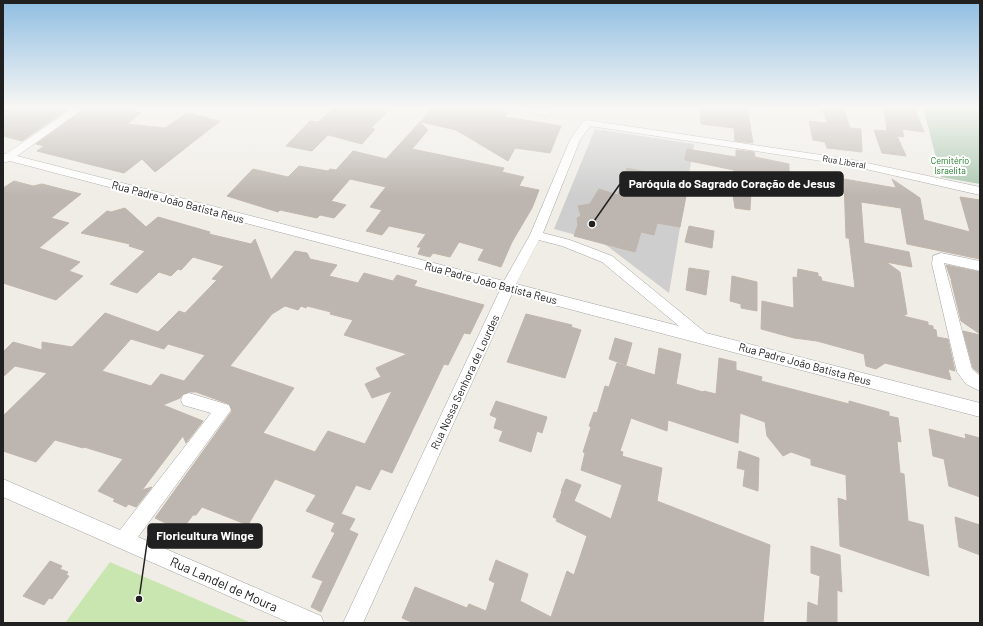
<svg xmlns="http://www.w3.org/2000/svg" width="983" height="626" viewBox="0 0 983 626" font-family="Barlow,sans-serif">
  <style>
    .religious { fill: #cecece }
    .grass { fill: #c9e6b1 }
    .cemetery { fill: #aac7af }
    .building { fill: #bdb6b0; stroke: #c1b5aa; fill-rule: evenodd }
    .lines { fill: none; stroke-linecap: round; stroke-linejoin: round }
    .street-casing { stroke: #a4a4a4; stroke-width: 1 }
    .street { fill: #fff; fill-rule: evenodd }
    .labels { text-anchor: middle; stroke-width: 4; stroke-linejoin: round; paint-order: stroke }
    .far-park-label { font-size: 9px; fill: #137920; stroke: #fff }
    .far-street-label { font-size: 9px; fill: #202020; stroke: #fff }
    .street-label { font-size: 11px; fill: #202020; stroke: #fff }
    .near-street-label { font-size: 13px; fill: #202020; stroke: #fff }
    .leader { fill: none; stroke: #202020; stroke-width: 1.5 }
    .callout-dot { fill: #202020; stroke: #fff; stroke-width: 1.5 }
    .callout { fill: #202020; stroke: #202020; stroke-width: 1.5 }
    .callout-label { font-size: 12px; text-anchor: middle; font-weight: bold; fill: #fff }
  </style>
  <rect width="100%" height="100%" fill="#f0ede7"/>
  <path class="religious" d="M595,129L694,144L669,293L602,242L554,229Z"/>
  <path class="grass" d="M110,562L249,622L65,623Z"/>
  <path class="cemetery" d="M923,107H980V184L941,177Z"/>
  <path class="building" d="M3,107H71L22,141L3,136Z
    M87,107H112L141,113L127,124L165,128L187,113L220,121L155,172L142,159L124,173L37,151L44,146L36,144Z
    M335,107H367L387,112L371,128L375,129L362,144L328,135L312,151L286,146L310,121L318,122Z
    M432,107L491,108L508,112L505,116L506,117L561,126L550,153L515,148L508,161L456,130L421,122Z
    M700,107H747L753,143L735,141L734,128L701,124Z
    M822,107L844,110L850,128L861,129L862,152L827,148L825,142L813,140L809,121L827,123Z
    M884,107H914L924,132L902,129L904,137L897,136L906,156L882,153L874,130L887,131Z
    M420,122L428,130L412,149L504,168L502,172L524,177L519,186L539,190L532,208L512,242L501,267L478,260L484,249L459,242L450,257L433,253L430,257L418,254L421,247H417L426,234L389,226L382,235L366,231L382,210L370,207L386,187L350,179L331,201L346,205L334,218L320,215L317,218L280,210L278,212L227,196L253,169L288,177L299,166L328,171L330,169L336,170L353,151L386,159Z
    M687,149L736,157V150L754,152L755,157L789,164V180L752,173L750,210L735,208L732,188L734,170L685,160Z
    M627,168L689,181L680,227L657,223L654,235L641,232L635,252L574,236L578,225L577,218L581,216L578,206L590,204L599,189L618,195Z
    M844,179L896,188L892,179L920,198L924,220L970,232L960,197L980,200V259L907,244L901,208L861,202L864,243L909,252L912,267L886,262L900,272L907,314L903,316L928,322V325L933,326V329L936,330L937,337L948,339L955,371L948,369L951,380L885,363L876,369L866,366L864,354L817,341L794,338L761,329L762,301L794,308L793,277L797,278L798,269L818,273V276L821,277L822,281L855,288L849,238H846Z
    M14,181L33,186L42,184L81,194L51,218L69,223L39,248L80,262L69,271L83,276L56,300L3,283V188Z
    M125,208L146,227L158,217L210,232L209,234L251,244L255,239L271,280L295,251L307,253L310,259L337,265L329,276L358,283L364,273L393,281L397,275L417,281L414,286L484,305L470,334L464,333L448,365L444,364L392,473L381,469L370,490L356,485L341,514L355,519L349,530L358,534L321,612L311,607L323,581L312,577L335,533L331,531L335,523L306,511L316,495L275,479L248,525L202,507L196,515H193L184,527L180,526L178,529L155,518L232,411L229,404L196,392H189L183,394L180,398L163,405L203,421L186,443L183,436L142,490L152,487L136,507L128,504L126,507L113,501L115,499L98,491L123,459L84,447L83,448L55,440L36,462L3,451V416L47,373L15,366L3,377V352L13,342L42,350V342L72,347L105,313L158,332L179,311L185,313L217,280L212,279L224,266L193,257L181,270L178,269L171,276L159,272L137,293L110,284L145,251L129,246L130,244L81,233L107,211L111,212ZM285,306L298,310L301,306L306,308L307,306L331,312L330,314L353,320L344,335L407,354L376,368L381,377L365,384L372,398L392,391L365,444L328,431L315,452L263,433L294,388L230,366L272,314ZM131,339L164,349L168,344L205,355L184,381L161,374L151,386L102,371Z
    M689,226L714,231L712,248L685,242Z
    M946,265L980,272V334L961,321L951,280L952,279H951Z
    M689,268L709,271L706,295L686,290Z
    M732,276L757,282V311L741,308V304L730,301Z
    M526,314L572,325L571,327L581,330L565,378L507,362Z
    M963,331L980,335V374L973,368Z
    M615,338L632,343L626,365L609,359Z
    M659,348L681,354L676,384L703,392L704,391L716,394L719,358L736,362V370L762,377L761,381L849,404V401L889,412V416L898,418L901,442L897,441L900,473L904,474L908,521L923,525L929,576L840,546L838,498L847,501L846,475L811,465V459L791,452L783,456L767,436L765,422L740,413L738,443L668,420L667,431L631,418L620,451L623,452L622,456L662,468L657,501L770,545L763,623H414L402,618L415,587L467,608L469,604L486,611L495,583L489,580L496,560L528,574L520,601L551,617L567,571L574,575L587,536L556,521L557,519L553,517L562,491H561L566,479L581,485L574,501L611,519L622,485L581,470L585,453L583,452L591,427L589,426L594,412L597,413L605,386L609,387L617,363L655,375Z
    M496,401L547,417L542,433L537,431L531,452L499,441L503,431L494,428L497,418L490,415Z
    M929,429L966,439L965,434L980,438V497L949,486L944,459L933,456Z
    M739,451L759,458L758,491L743,486L745,470L737,468Z
    M955,517L980,525V555L959,547Z
    M811,546L840,555L842,592L837,590V623H807L808,602L818,606L820,576L811,573Z
    M50,561L62,566L60,569L68,572L66,575L69,576L52,599L49,598L44,605L23,596Z"/>
  <g class="lines">
    <defs>
      <path id="street" d="M74,107H86L17,156L504,281L530,235L570,140L583,121L587,120L848,159L980,187V195L848,165L590,126L580,140L543,233L570,240L612,256L706,333L980,403V417L512,294L363,623H343L500,290L10,161L3,163V153L6,154ZM539,240L562,246L602,262L679,326L516,284Z
        M511,107H531L550,111L552,113L547,116L513,109Z
        M941,253L980,261V271L944,263L972,369L980,376V391L966,384L957,372L932,264L933,256Z
        M189,393L229,405L231,410L138,537L321,616L324,623H290L3,497V479L120,530L211,413L183,405L181,400L183,395Z"/>
    </defs>
    <use href="#street" class="street-casing"/>
    <use href="#street" class="street"/>
  </g>
  <linearGradient id="sky" x2="0" y2="1"><stop stop-color="#8fbee2"/><stop offset="0.55" stop-color="#f8f7f4"/><stop offset="1" stop-color="#f8f7f4" stop-opacity="0"/></linearGradient>
  <rect width="983" height="195" fill="url(#sky)"/>
  <g class="labels">
    <g class="far-park-label">
      <text x="950" y="164">Cemitério<tspan x="950" dy="10">Israelita</tspan></text>
    </g>
    <g class="far-street-label">
      <text transform="translate(844 162) rotate(10)" y="3">Rua Liberal</text>
    </g>
    <g class="street-label">
      <text transform="translate(178 202) rotate(15)" y="4">Rua Padre João Batista Reus</text>
      <text transform="translate(491 283) rotate(15)" y="4">Rua Padre João Batista Reus</text>
      <text transform="translate(805 364) rotate(15)" y="4">Rua Padre João Batista Reus</text>
      <text transform="translate(465 382) rotate(-65)" y="4">Rua Nossa Senhora de Lourdes</text>
    </g>
    <g class="near-street-label">
      <text transform="translate(224 584) rotate(24)" y="5">Rua Landel de Moura</text>
    </g>
  </g>
  <path class="leader" d="M592 224L620 184M139 599L148 536"/>
  <g class="callout-dot">
    <circle cx="592" cy="224" r="4"/>
    <circle cx="139" cy="599" r="4"/>
  </g>
  <g class="callout">
    <rect x="620" y="172" width="223" height="24" rx="4"/>
    <rect x="148" y="524" width="114" height="24" rx="4"/>
  </g>
  <g class="callout-label">
    <text x="732" y="188">Paróquia do Sagrado Coração de Jesus</text>
    <text x="205" y="540">Floricultura Winge</text>
  </g>
  <rect width="983" height="626" fill="none" stroke="#202020" stroke-width="8"/>
</svg>
